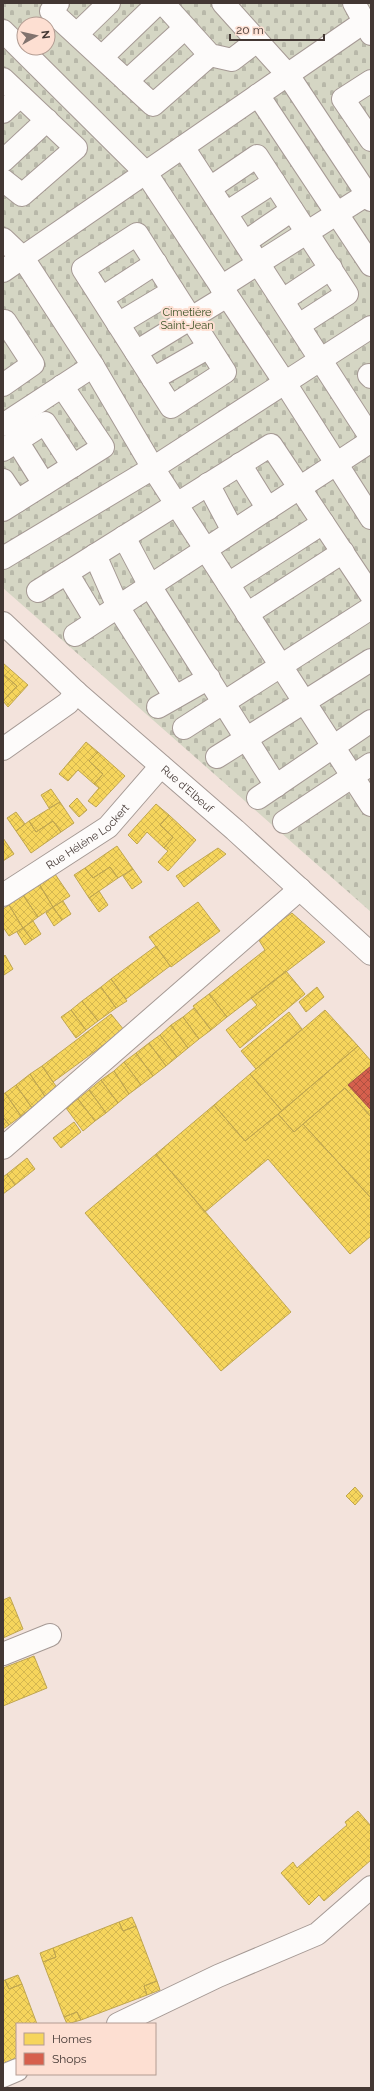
<svg xmlns="http://www.w3.org/2000/svg" width="374" height="2091" viewBox="0 0 374 2091" font-family="Raleway,sans-serif">
  <style>
    .cemetery { fill: url(#cemetery-stones); fill-rule: evenodd }
    .homes { fill: url(#homes-cross-hatch); stroke: #c0a650 }
    .shops { fill: url(#shops-cross-hatch); stroke: #aa5445 }
    .lines { fill: none; stroke-linecap: round; stroke-linejoin: round }
    .minor-casing { stroke: #a59994; stroke-width: 24 }
    .minor { stroke: #fdfbfa; stroke-width: 22 }
    .labels { text-anchor: middle; stroke-width: 4; stroke-linejoin: round; paint-order: stroke }
    .park-label { font-size: 11px; fill: #3d5327; stroke: #fddfd2 }
    .street-label { font-size: 11px; fill: #433733; stroke: #fddfd2 }
  </style>
  <defs>
    <pattern id="cemetery-stones" width="16" height="16" patternUnits="userSpaceOnUse"><rect width="16" height="16" fill="#d5d6c4"/><path d="M2 7V4a2 2 0 0 1 4 0v3zM10 15v-3a2 2 0 0 1 4 0v3z" fill="#b8b8a9"/></pattern>
    <pattern id="homes-cross-hatch" width="8" height="8" patternUnits="userSpaceOnUse"><rect width="8" height="8" fill="#f6d55c"/><path d="M0 0l8 8M0 8l8-8" fill="none" stroke="#d4b750"/></pattern>
    <pattern id="shops-cross-hatch" width="8" height="8" patternUnits="userSpaceOnUse"><rect width="8" height="8" fill="#d6604d"/><path d="M0 0l8 8M0 8l8-8" fill="none" stroke="#af5041"/></pattern>
  </defs>
  <rect width="100%" height="100%" fill="#f3e3dc"/>
  <path class="cemetery" d="M3,3H371V912L3,588ZM24,24H48V48H24Z"/>
  <path class="homes" d="M3,663L28,685L8,707L3,701L17,686L3,674Z
    M3,674L17,686L3,701Z
    M86,742L98,752L89,761L103,774L94,784L78,770L68,781L59,774Z
    M98,752L125,776L96,807L88,801L99,788L94,784L103,774L89,761Z
    M51,789L60,802L49,808L41,795Z
    M77,798L87,810L79,817L69,806Z
    M60,802L74,823L61,832L53,821L36,832L29,821Z
    M156,804L169,815L160,825L173,837L164,848L147,832L137,844L128,835Z
    M16,812L25,824L16,831L7,818Z
    M169,815L196,840L168,871L158,862L168,851L164,848L173,837L160,825Z
    M29,821L36,832L53,821L61,832L31,853L16,831Z
    M3,838L14,854L3,861Z
    M117,846L133,869L118,878L110,867L93,878L85,868Z
    M218,848L226,854L184,887L176,876Z
    M110,867L118,878L89,898L74,875L85,868L93,878Z
    M133,869L142,882L132,889L123,876Z
    M55,874L70,896L53,907L39,884Z
    M39,884L53,907L38,917L23,895Z
    M99,891L108,905L99,912L89,898Z
    M23,895L38,917L23,928L9,905Z
    M63,901L71,914L62,920L53,907Z
    M198,902L220,931L171,967L149,937Z
    M9,905L23,928L9,936L3,927V909Z
    M53,907L62,920L54,926L46,913Z
    M292,913L325,942L227,1017L209,994L265,950L257,937Z
    M33,921L41,934L32,940L23,928Z
    M23,928L32,940L25,945L17,932Z
    M156,946L170,966L126,999L111,979Z
    M5,955L13,969L4,975L3,957Z
    M286,971L305,994L240,1048L226,1030L257,1005L251,998Z
    M111,979L127,1001L116,1008L101,987Z
    M101,987L116,1008L98,1021L82,1001Z
    M317,987L324,997L306,1012L299,1002Z
    M209,994L227,1017L211,1030L193,1006Z
    M82,1001L98,1021L86,1030L71,1010Z
    M194,1008L211,1030L199,1039L183,1017Z
    M71,1010L86,1030L76,1038L61,1017Z
    M325,1010L358,1046L282,1111L250,1074Z
    M289,1012L302,1029L256,1069L241,1051Z
    M111,1014L124,1030L53,1082L42,1066Z
    M183,1017L199,1039L188,1048L171,1025Z
    M171,1025L188,1048L177,1057L160,1035Z
    M160,1035L177,1057L166,1066L149,1043Z
    M149,1043L166,1066L153,1076L136,1053Z
    M358,1046L371,1061V1066L348,1085L371,1110V1117L345,1088L294,1132L278,1114Z
    M136,1053L153,1076L141,1085L124,1062Z
    M124,1062L141,1085L129,1094L114,1071Z
    M42,1066L58,1089L46,1098L30,1074Z
    M114,1071L129,1094L118,1103L101,1080Z
    M30,1074L46,1098L32,1108L16,1085Z
    M250,1074L282,1111L245,1141L214,1105Z
    M101,1080L118,1103L106,1113L89,1090Z
    M16,1085L32,1108L21,1116L5,1093Z
    M345,1088L371,1117V1198L303,1124Z
    M89,1090L106,1113L95,1121L78,1099Z
    M5,1093L21,1116L9,1125L3,1117V1094Z
    M78,1099L95,1121L83,1131L66,1108Z
    M214,1105L245,1141L278,1114L294,1132L303,1124L371,1198V1236L350,1254L268,1159L205,1212L156,1154Z
    M3,1117L9,1125L3,1129Z
    M74,1122L81,1132L61,1148L53,1138Z
    M156,1154L291,1312L221,1371L85,1213Z
    M27,1158L35,1169L15,1185L7,1174Z
    M7,1174L15,1185L3,1194V1177Z
    M355,1487L363,1496L355,1505L346,1496Z
    M10,1597L23,1629L3,1638V1600Z
    M34,1656L47,1688L3,1706V1668Z
    M358,1811L371,1826V1860L324,1901L319,1895L309,1905L281,1873L293,1862L297,1868L347,1825L345,1822Z
    M132,1917L136,1926L123,1931L119,1922Z
    M119,1922L123,1931L136,1926L157,1981L144,1986L147,1995L81,2020L77,2012L64,2017L43,1962L56,1957L53,1948Z
    M53,1948L56,1957L43,1962L40,1953Z
    M18,1975L22,1984L9,1989L5,1980Z
    M5,1980L9,1989L22,1984L37,2024H17V2059L3,2064V1981Z
    M157,1981L160,1990L147,1995L144,1986Z
    M77,2012L81,2020L67,2024L64,2017Z"/>
  <path class="shops" d="M371,1066V1110L348,1085Z"/>
  <g class="lines">
    <defs>
      <g id="minor">
        <path d="M58,3L51,11L153,105L210,55"/>
        <path d="M163,3L210,55L232,60L257,41"/>
        <path d="M223,3L288,75L371,200"/>
        <path d="M354,3L371,34"/>
        <path d="M3,31L146,173L285,383L371,518"/>
        <path d="M77,34L109,3"/>
        <path d="M102,57L158,3"/>
        <path d="M3,79L76,148L22,195L3,180"/>
        <path d="M127,81L185,28"/>
        <path d="M371,81L343,99L371,140"/>
        <path d="M258,95L371,265"/>
        <path d="M3,112L20,96"/>
        <path d="M183,147L371,438"/>
        <path d="M3,161L47,120"/>
        <path d="M210,188L257,156L347,294L299,325"/>
        <path d="M226,213L274,182"/>
        <path d="M137,234L225,372L171,407L83,269Z"/>
        <path d="M3,239L23,258L93,366L153,468L371,805"/>
        <path d="M245,242L292,210"/>
        <path d="M3,271L364,22"/>
        <path d="M221,287L371,192"/>
        <path d="M102,298L156,263"/>
        <path d="M283,300L331,268"/>
        <path d="M3,322L5,321L33,364L3,385"/>
        <path d="M118,324L173,291"/>
        <path d="M136,352L227,296"/>
        <path d="M369,375L371,377"/>
        <path d="M153,379L209,347"/>
        <path d="M3,425L93,366"/>
        <path d="M17,441L44,484"/>
        <path d="M3,450L45,423L73,466"/>
        <path d="M240,464L268,509"/>
        <path d="M3,480L17,501"/>
        <path d="M208,484L233,531"/>
        <path d="M3,510L103,447L62,386"/>
        <path d="M124,537L150,586L276,786"/>
        <path d="M95,555L118,607L175,697"/>
        <path d="M3,558L153,468L371,327"/>
        <path d="M67,573L96,621"/>
        <path d="M228,584L323,523"/>
        <path d="M38,591L271,445L371,595"/>
        <path d="M247,614L343,552"/>
        <path id="s1" d="M3,623L76,692L235,830L371,954"/>
        <path d="M75,635L371,441"/>
        <path d="M158,707L209,678"/>
        <path d="M184,728L371,608"/>
        <path d="M3,749L68,703L76,692"/>
        <path d="M217,757L371,660"/>
        <path d="M258,798L371,721"/>
        <path d="M284,822L371,764"/>
        <path id="s2" d="M3,895L108,827L161,766"/>
        <path d="M3,1148L300,889"/>
        <path d="M3,1654L50,1635"/>
        <path d="M118,2024L218,1976L317,1934L371,1887"/>
        <path d="M3,2076L17,2070"/>
      </g>
    </defs>
    <use href="#minor" class="minor-casing"/>
    <use href="#minor" class="minor"/>
  </g>
  <g class="labels">
    <g class="park-label">
      <text x="187" y="316">Cimetière<tspan x="187" dy="13">Saint-Jean</tspan></text>
    </g>
    <g class="street-label">
      <text dy="4" stroke="none"><textPath href="#s1" startOffset="248">Rue d'Elbeuf</textPath></text>
      <text dy="4" stroke="none"><textPath href="#s2" startOffset="103">Rue Hélène Lockert</textPath></text>
    </g>
  </g>
  <rect width="374" height="2091" fill="none" stroke="#433733" stroke-width="8"/>
  <rect x="16" y="2023" width="140" height="52" fill="#fddfd2" stroke="#b39c92"/>
  <rect x="24" y="2033" width="20" height="12" fill="#f6d55c" stroke="#b39c92"/>
  <text x="52" y="2043" font-size="12" fill="#433733">Homes</text>
  <rect x="24" y="2053" width="20" height="12" fill="#d6604d" stroke="#b39c92"/>
  <text x="52" y="2063" font-size="12" fill="#433733">Shops</text>
  <g transform="translate(36 36) rotate(82)"><circle r="19" fill="#fddfd2" stroke="#b39c92"/>
  <path d="M0-3L7 15L0 10L-7 15Z" fill="#81736e"/>
  <text y="-6" font-size="11" font-weight="bold" text-anchor="middle" fill="#433733">N</text>
  </g>
  <path d="M230 34v6h94v-6" fill="none" stroke="#433733" stroke-width="2"/>
  <text x="236" y="34" font-size="12" fill="#433733" stroke="#fddfd2" stroke-width="3" paint-order="stroke">20 m</text>
</svg>
